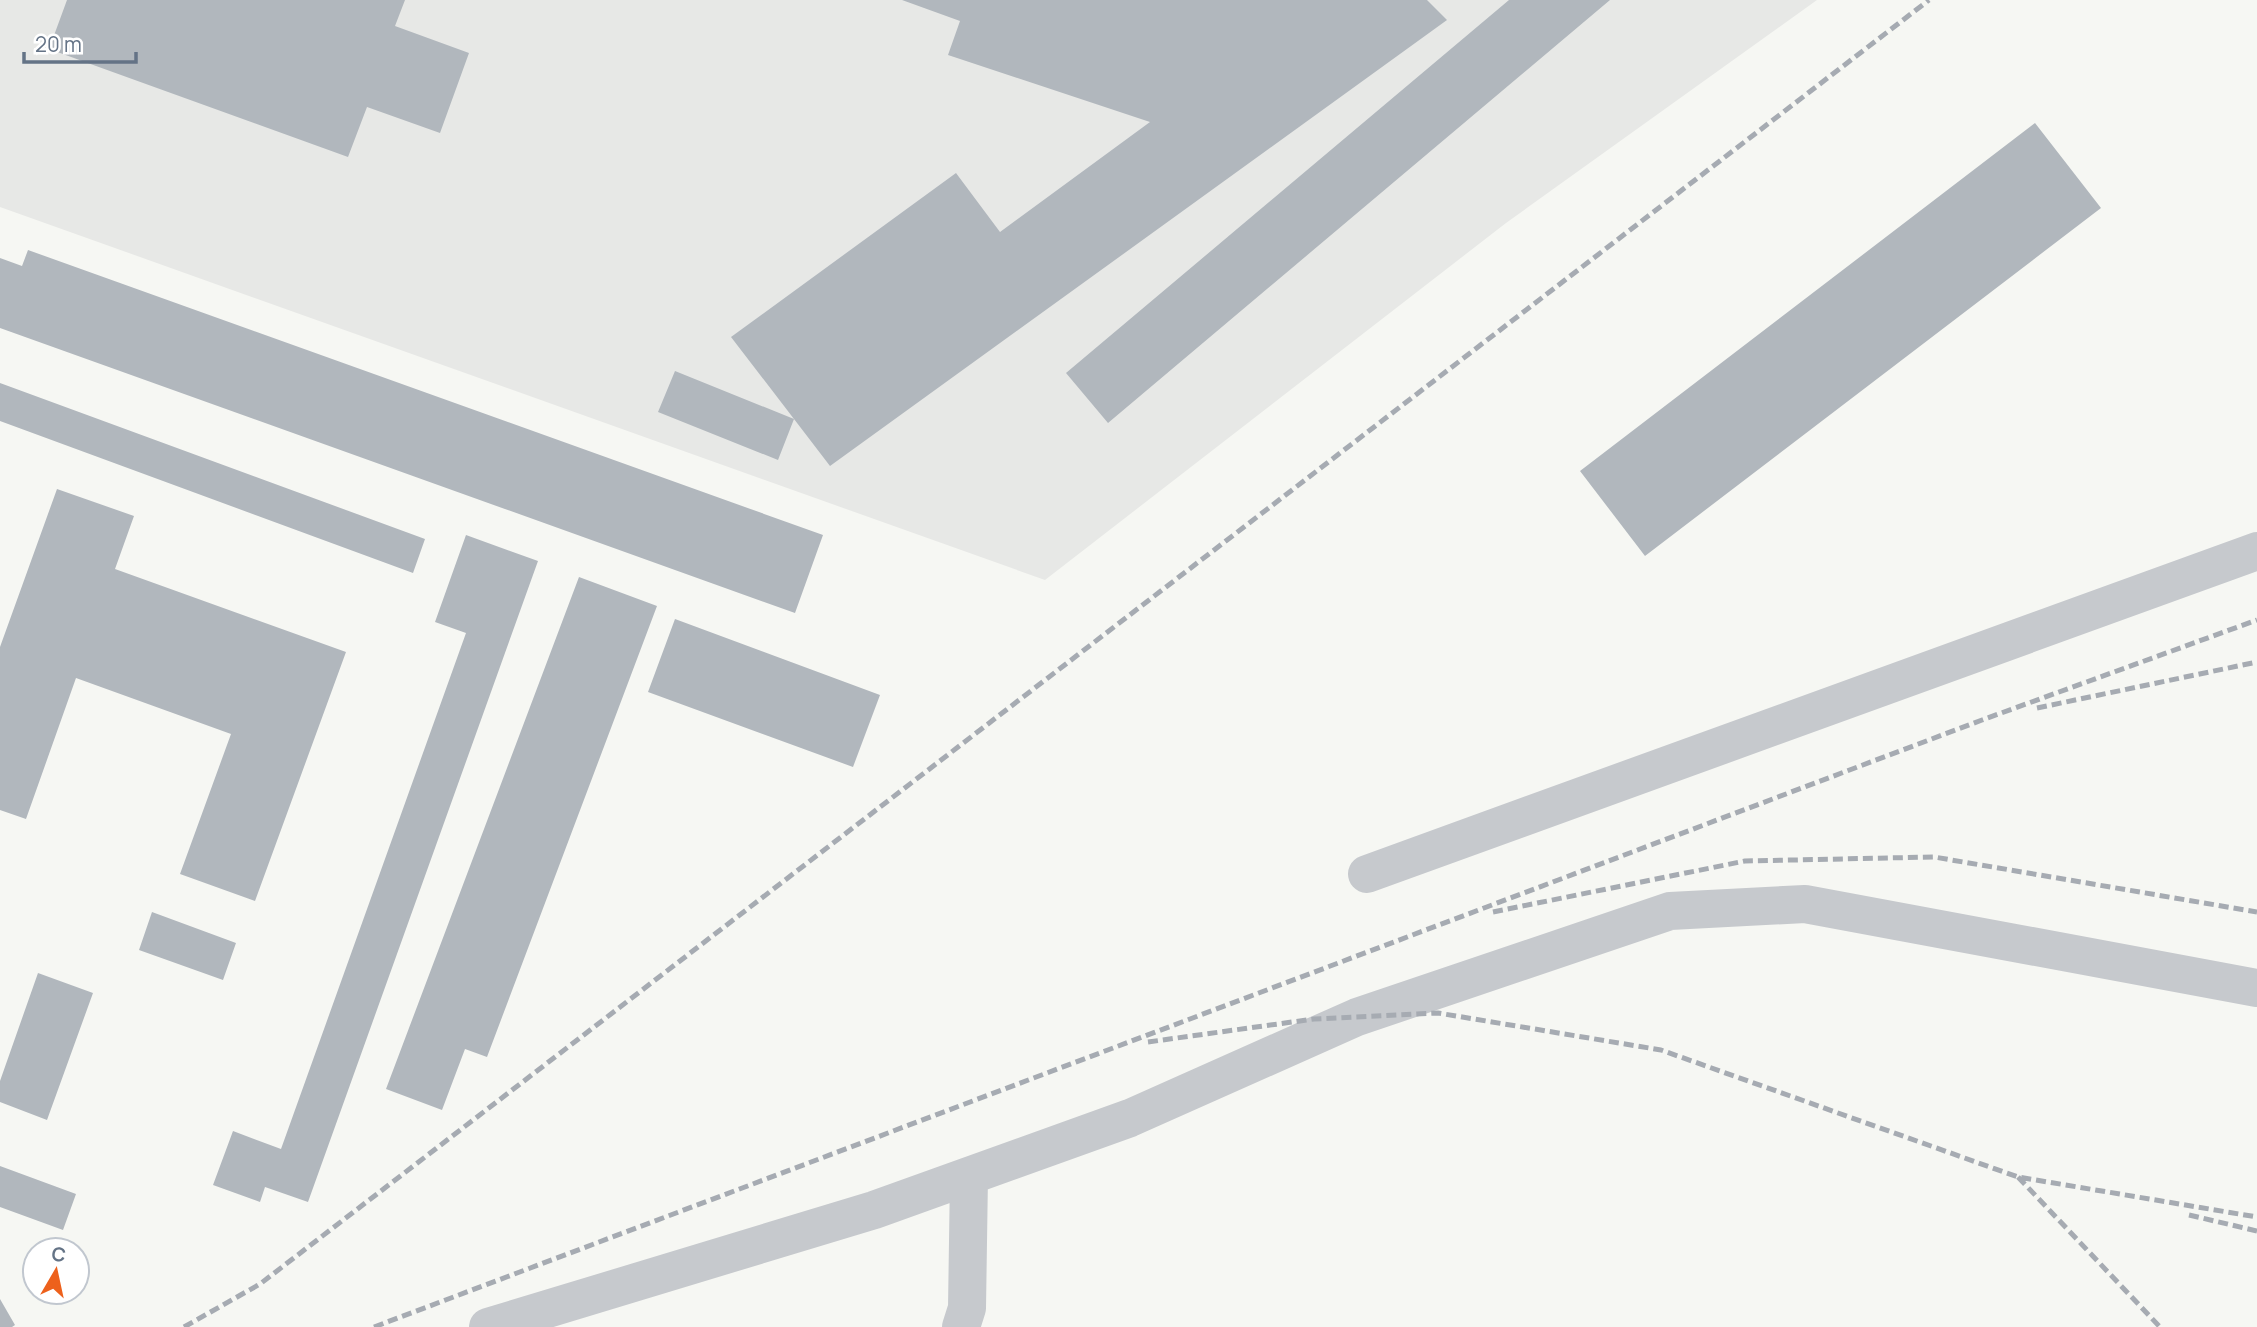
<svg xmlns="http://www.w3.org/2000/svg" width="2257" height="1327" viewBox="0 0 2257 1327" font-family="Manrope,sans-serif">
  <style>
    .built { fill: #e7e8e6 }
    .building { fill: #b1b7bd }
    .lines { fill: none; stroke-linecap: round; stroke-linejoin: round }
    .minor { stroke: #c6c9cd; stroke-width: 38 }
    .rail { stroke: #a6abb2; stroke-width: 5; stroke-dasharray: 10 5; stroke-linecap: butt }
  </style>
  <rect width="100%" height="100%" fill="#f6f7f3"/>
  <path class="built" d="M0,0H1817L1506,223L1045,580L0,207Z"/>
  <path class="building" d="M67,0H405L395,26L469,53L440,133L367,107L348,157L49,49Z
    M902,0H1427L1447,20L830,466L794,419L778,460L658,412L675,371L794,419L731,337L956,173L1000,232L1150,122L948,55L960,21Z
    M1509,0H1610L1108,423L1066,373Z
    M2035,123L2101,208L1645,556L1580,471Z
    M28,250L823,535L795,613L0,328V258L22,266Z
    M0,383L425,539L413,573L0,421Z
    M57,489L134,516L115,569L346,652L255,901L180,874L231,734L76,678L26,819L0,810V647Z
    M466,535L538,561L308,1202L265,1187L260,1202L213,1185L233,1131L281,1149L466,633L435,622Z
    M579,577L657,606L487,1057L465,1049L442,1110L386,1089Z
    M675,619L880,695L853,767L648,692Z
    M152,912L236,943L223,980L139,950Z
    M38,973L93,993L47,1120L0,1102V1081Z
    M0,1166L76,1194L63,1230L0,1207Z
    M0,1299L15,1325L12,1327H0Z"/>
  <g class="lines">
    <path class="minor" d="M1367,874L2257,551
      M488,1327L874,1210L1130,1118L1357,1017L1670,911L1805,904L2257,988
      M961,1327L967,1308L969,1176"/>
    <path class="rail" d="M2037,708L2257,662
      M1493,912L1745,861L1934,857L2257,912
      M1148,1042L1314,1019L1438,1013L1661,1050L2018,1177L2257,1217
      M2018,1177L2160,1327
      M2189,1215L2257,1231
      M184,1327L260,1284L1929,0
      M374,1327L1982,720L2257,620"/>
  </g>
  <g transform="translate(56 1271) rotate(9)"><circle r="33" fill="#ffffff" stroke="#c1c7cf" stroke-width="2"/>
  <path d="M0-5L12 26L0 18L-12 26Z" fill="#ed611c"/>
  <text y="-10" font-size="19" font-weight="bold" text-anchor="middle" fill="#647386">С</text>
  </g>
  <path d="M24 52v10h112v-10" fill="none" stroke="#647386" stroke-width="3.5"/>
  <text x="35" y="52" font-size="21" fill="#647386" stroke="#ffffff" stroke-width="5" paint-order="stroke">20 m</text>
</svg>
